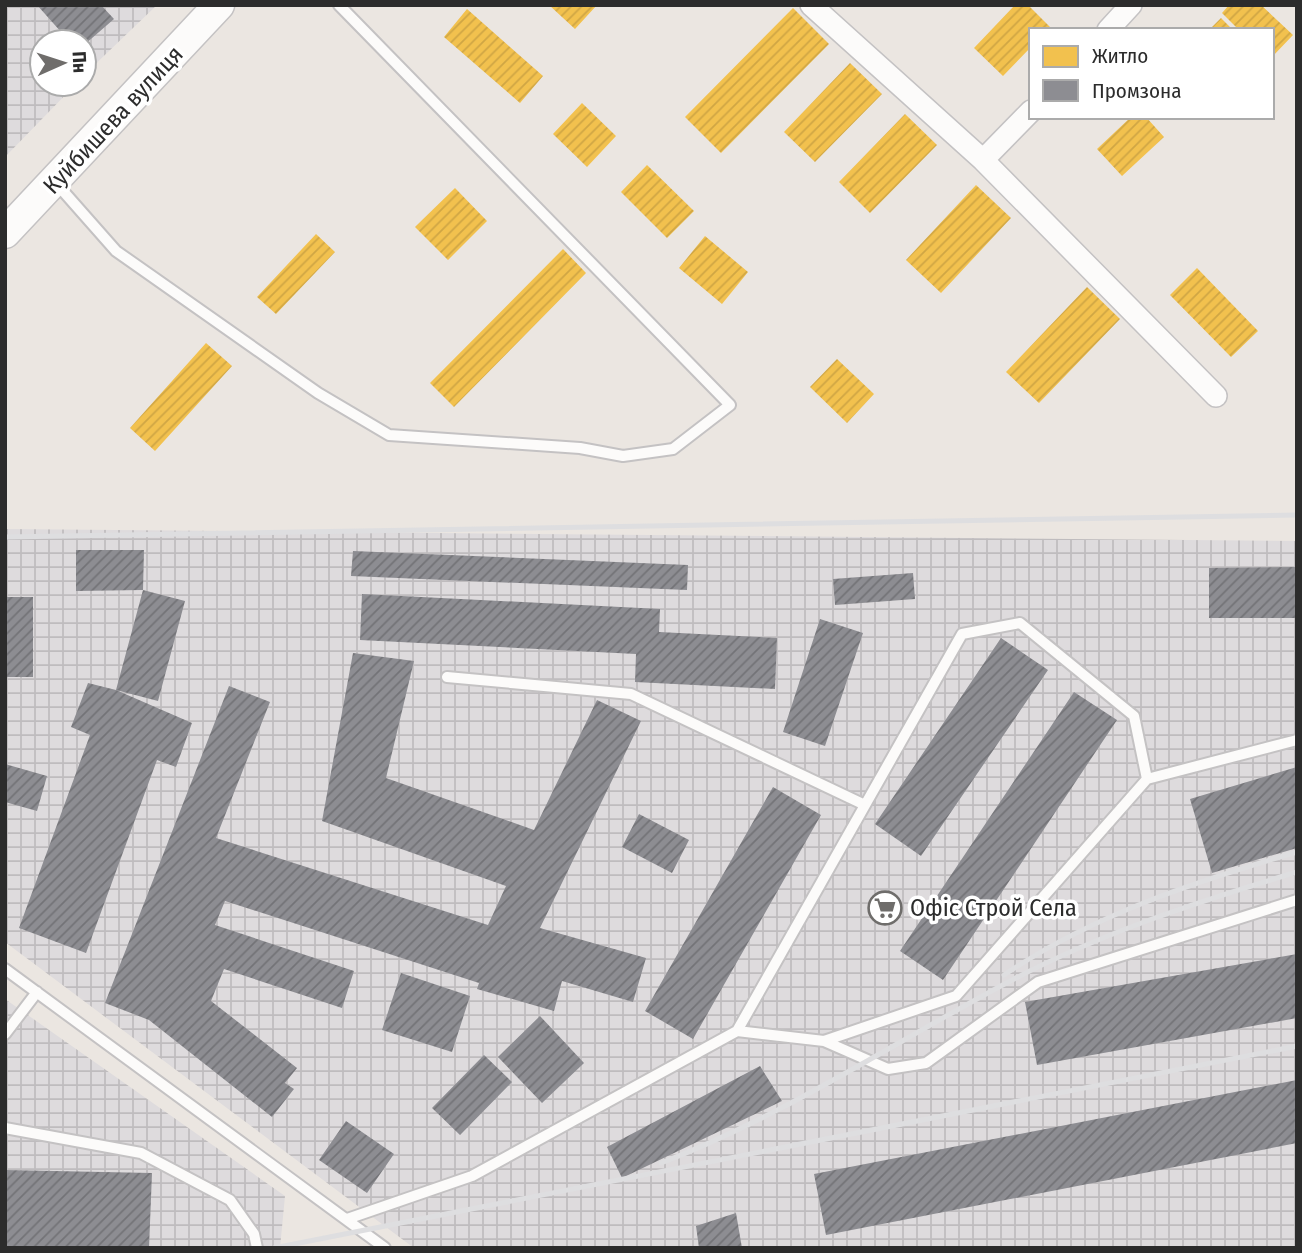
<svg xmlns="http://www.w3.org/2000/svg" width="1302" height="1253" viewBox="0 0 1302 1253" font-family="'Fira Sans Condensed',sans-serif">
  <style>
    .industrial { fill: url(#industrial-grid) }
    .homes { fill: url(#homes-hatch) }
    .industry { fill: url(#industry-hatch) }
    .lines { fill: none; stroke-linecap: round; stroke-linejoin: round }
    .service-casing { stroke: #c4c2c3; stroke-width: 14 }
    .minor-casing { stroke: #c4c2c3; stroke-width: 24 }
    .secondary-casing { stroke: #c4c2c3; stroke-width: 33 }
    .service { stroke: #fcfbfa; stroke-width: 10 }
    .minor { stroke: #fcfbfa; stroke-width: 21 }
    .secondary { stroke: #fcfbfa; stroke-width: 30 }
    .rail { stroke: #dedee0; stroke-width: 5 }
    .labels { text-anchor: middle; stroke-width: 7; stroke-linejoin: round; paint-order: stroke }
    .street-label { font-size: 24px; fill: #2c2c2c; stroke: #fff }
    .poi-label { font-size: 24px; fill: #2c2c2c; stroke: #fff; text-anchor: start }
  </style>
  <defs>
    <pattern id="industrial-grid" width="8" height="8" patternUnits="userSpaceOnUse" patternTransform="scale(1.75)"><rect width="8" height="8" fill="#dedbdd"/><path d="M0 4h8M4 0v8" fill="none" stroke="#bfbcbe"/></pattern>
    <pattern id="homes-hatch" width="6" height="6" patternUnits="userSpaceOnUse" patternTransform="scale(1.75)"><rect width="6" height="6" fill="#f2c14e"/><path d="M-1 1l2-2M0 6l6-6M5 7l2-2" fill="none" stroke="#d0a644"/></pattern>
    <pattern id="industry-hatch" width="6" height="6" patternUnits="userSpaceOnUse" patternTransform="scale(1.75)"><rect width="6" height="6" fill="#8d8d92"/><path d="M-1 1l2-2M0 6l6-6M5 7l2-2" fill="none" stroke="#737377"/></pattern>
  </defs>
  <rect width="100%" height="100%" fill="#ebe6e1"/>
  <path class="industrial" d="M5,5H157L84,75V42H42V84H76L5,157Z
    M5,529L1297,541V1248H414L5,942Z
    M5,999L285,1196L280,1248H5Z"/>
  <path class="homes" d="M549,5H597L575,29Z
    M1015,5H1028L1050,27L1031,30V47L1003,76L974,48Z
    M1229,5H1261L1293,35L1272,57V30H1239L1222,13Z
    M793,8L829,44L721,153L685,117Z
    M467,9L543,76L520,103L444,37Z
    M1221,18L1233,30H1209Z
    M850,63L882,94L815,162L784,132Z
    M582,103L616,136L587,167L553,134Z
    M905,114L937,145L870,213L839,182Z
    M1131,117H1146L1164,137L1122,176L1097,149Z
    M647,165L694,211L667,238L621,192Z
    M976,185L1011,218L941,293L906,260Z
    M455,188L487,221L448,260L415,227Z
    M316,234L335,252L276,314L257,297Z
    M705,236L748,272L722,304L679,268Z
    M563,249L586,273L454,407L430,383Z
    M1197,268L1258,331L1231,357L1170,295Z
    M1087,287L1120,319L1039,403L1006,372Z
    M206,343L232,366L155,451L130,428Z
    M837,359L874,394L847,423L810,387Z"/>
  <path class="industry" d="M37,5H101L114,19L84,45V42H70Z
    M76,550H144L143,590L76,591Z
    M353,551L688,565L687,590L351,576Z
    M1297,567V618H1209V568Z
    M913,573L915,599L835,605L833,579Z
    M143,590L185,601L158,701L116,690Z
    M362,594L660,609L659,632L777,638L775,689L635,682L636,654L360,640Z
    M5,597H33V677H5Z
    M820,619L863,633L825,746L783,732Z
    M1001,638L1048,670L921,856L875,824Z
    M353,653L414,661L386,778L534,830L597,700L641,721L540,928L646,958L633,1002L562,981L554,1011L477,989L479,983L225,901L215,925L354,971L342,1008L224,969L211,1001L297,1068L285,1083L294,1089L272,1117L149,1020L105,1003L229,686L270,702L216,838L488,925L506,886L322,821Z
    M88,683L116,690L192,723L176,767L157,760L86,953L19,928L90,735L71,727Z
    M1074,692L1117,720L943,980L900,951Z
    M5,764L47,776L37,811L5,802Z
    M1297,767V848L1212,873L1190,799Z
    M773,787L821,815L693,1039L645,1011Z
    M639,814L689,840L672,873L622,847Z
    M1297,954V1018L1037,1065L1025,1002Z
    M401,973L470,996L452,1052L382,1030Z
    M540,1016L584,1063L542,1103L498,1057Z
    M484,1055L512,1082L460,1135L432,1108Z
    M760,1066L782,1101L622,1178L607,1147Z
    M1297,1080V1143L826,1235L814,1174Z
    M346,1121L394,1154L367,1193L319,1160Z
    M5,1170L152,1173L149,1248H5Z
    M736,1213L742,1248H699L696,1226Z"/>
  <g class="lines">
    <defs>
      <path id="service" d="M56,183L116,251L318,393L389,435L580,448L623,456L673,449L730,405L339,5
        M447,677L631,694L865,805
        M5,969L385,1248
        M737,1031L824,1041L888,1069L926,1063L1038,982L1297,900
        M5,1034L37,992
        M824,1041L956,996L1147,779L1297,740
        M5,1128L141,1153L230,1200L254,1234L257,1248
        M347,1219L472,1176L737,1031L962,634L1020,623L1134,716L1147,779"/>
      <path id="minor" d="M811,5L983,160L1216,396
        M1108,30L1131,5
        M983,160L1031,111"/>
      <path id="secondary" d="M5,233L219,5"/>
    </defs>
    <use href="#service" class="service-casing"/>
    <use href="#minor" class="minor-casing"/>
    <use href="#secondary" class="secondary-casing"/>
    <use href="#service" class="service"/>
    <use href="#minor" class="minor"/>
    <use href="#secondary" class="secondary"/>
    <path class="rail" d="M5,537L1297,515
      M1004,975C1093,915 1194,882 1297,852
      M661,1163C786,1115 896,1041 1014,979C1104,932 1200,901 1297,872
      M274,1248L1297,1046"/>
  </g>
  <defs>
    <symbol id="supermarket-ring" viewBox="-11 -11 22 22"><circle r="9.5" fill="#fff" stroke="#6f6d6b" stroke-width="1.5"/><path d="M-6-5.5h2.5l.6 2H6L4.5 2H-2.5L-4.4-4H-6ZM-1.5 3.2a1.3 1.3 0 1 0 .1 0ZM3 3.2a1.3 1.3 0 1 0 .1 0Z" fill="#6f6d6b"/></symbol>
  </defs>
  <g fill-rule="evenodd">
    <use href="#supermarket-ring" x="866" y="889" width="38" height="38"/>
  </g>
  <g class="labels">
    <g class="street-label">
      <text transform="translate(113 120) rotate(-47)" y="8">Куйбишева вулиця</text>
    </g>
    <g class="poi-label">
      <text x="910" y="916">Офіс Строй Села</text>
    </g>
  </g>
  <rect width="1302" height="1253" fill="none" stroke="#2c2c2c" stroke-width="14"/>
  <rect x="1029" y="28" width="245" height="91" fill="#ffffff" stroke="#ababab" stroke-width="2"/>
  <rect x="1043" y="46" width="35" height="21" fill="#f2c14e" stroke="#ababab" stroke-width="2"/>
  <text x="1092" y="63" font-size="21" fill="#2c2c2c">Житло</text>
  <rect x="1043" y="80" width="35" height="21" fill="#8d8d92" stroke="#ababab" stroke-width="2"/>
  <text x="1092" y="98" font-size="21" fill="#2c2c2c">Промзона</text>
  <g transform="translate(63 63) rotate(87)"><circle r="33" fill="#ffffff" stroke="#ababab" stroke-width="2"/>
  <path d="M0-5L12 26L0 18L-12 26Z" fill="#6f6d6b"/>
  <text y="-10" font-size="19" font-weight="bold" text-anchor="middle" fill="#2c2c2c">Пн</text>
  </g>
</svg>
